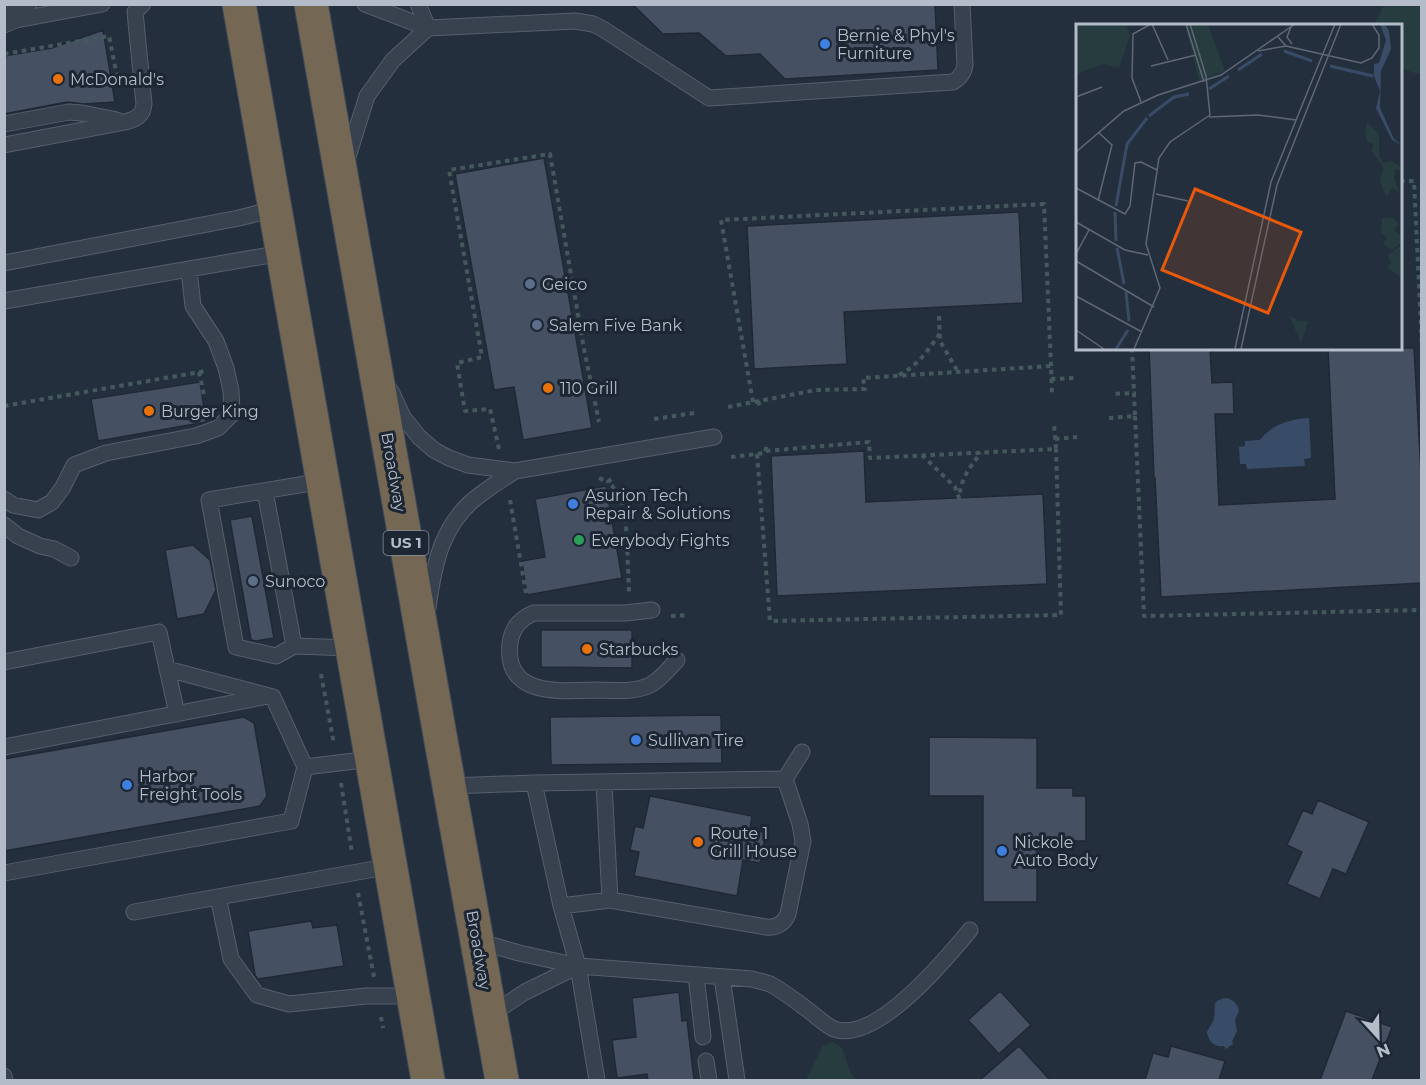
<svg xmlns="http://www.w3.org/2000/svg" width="1426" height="1085" viewBox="0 0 1426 1085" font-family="Montserrat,sans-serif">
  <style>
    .green { fill: #263c3f }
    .water { fill: #394c67 }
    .building { fill: #455162; stroke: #1f2835; stroke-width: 1.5 }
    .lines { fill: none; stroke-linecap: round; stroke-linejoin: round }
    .lane-casing { stroke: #565f6c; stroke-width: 17 }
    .highway-casing { stroke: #434c59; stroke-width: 35 }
    .path { stroke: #44595c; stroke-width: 4; stroke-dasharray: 4.5 4.5; stroke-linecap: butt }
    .lane { stroke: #38414e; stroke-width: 15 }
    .highway { stroke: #746855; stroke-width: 33 }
    .shop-dot { fill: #3f7fe0; stroke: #1d2633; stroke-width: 2 }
    .food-dot { fill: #e8710a; stroke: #1d2633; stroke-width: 2 }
    .service-dot { fill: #5c6f8a; stroke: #1d2633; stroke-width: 2 }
    .leisure-dot { fill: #2e9e5b; stroke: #1d2633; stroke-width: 2 }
    .labels { text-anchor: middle; stroke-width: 6; stroke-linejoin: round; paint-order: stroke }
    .shield { fill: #1d2633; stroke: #878f9c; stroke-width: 1.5 }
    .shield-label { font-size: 15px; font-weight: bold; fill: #b4bcc9 }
    .poi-label { font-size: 16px; fill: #b4bcc9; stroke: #1d2633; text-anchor: start }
    .street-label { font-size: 16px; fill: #b4bcc9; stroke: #1d2633 }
    .inset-river { fill: none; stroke: #394c67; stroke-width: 3 }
    .inset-road { fill: none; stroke: #5e6776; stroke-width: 1.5 }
    .view { fill: #e8590c; fill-opacity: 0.15; stroke: #e8590c; stroke-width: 3 }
    .inset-edge { fill: none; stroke: #b4bcc9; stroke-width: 3 }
  </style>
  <rect width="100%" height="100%" fill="#242f3e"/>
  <path class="green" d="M1384,5H1421V74L1411,72L1401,67L1400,26L1375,25V23Z
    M833,1042L842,1048L850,1071L855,1080H806L822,1047Z"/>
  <path class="water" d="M1309,418L1311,458L1304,459L1305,466L1247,469L1246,464H1240L1239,447L1245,446V441L1260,440C1271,425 1290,419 1309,418Z
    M1225,998C1233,999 1236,1002 1239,1010L1235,1020L1237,1031L1232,1041L1233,1044L1226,1049L1224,1046C1214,1047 1209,1042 1207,1032C1209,1027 1213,1023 1214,1018C1217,1007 1209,1002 1225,998Z"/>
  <path class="building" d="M632,4H935L938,70L785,79L760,54L726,56L699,33L663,34Z
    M103,30L115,102L84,104L67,102L4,114V56L52,48Z
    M544,158L592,428L523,440L514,387L494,390L455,174Z
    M1019,212L1023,303L844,312L847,364L754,369L747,226Z
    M1149,348H1210L1212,383L1233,382L1234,414H1215L1219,505L1335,499L1328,348H1414L1422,491V583L1161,597L1155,478H1154Z
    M200,382L206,422L98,441L91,399Z
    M864,451L866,502L1043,494L1047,584L777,596L771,456Z
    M606,486L622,578L527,595L522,561L545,557L535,499Z
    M252,516L274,638L256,641L251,640L230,520Z
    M193,545L210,560L216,590L204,614L177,619L165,550Z
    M541,630H632V668L541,667Z
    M721,715L722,763L551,765L550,717Z
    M244,717L254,723L267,796L260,806L4,851V759Z
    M929,737L1037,738V788H1073V796H1086V841H1037V902H983V796H929Z
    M650,796L752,816L750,829L766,833L760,863L743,860L737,896L634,876L639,852L630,850L635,826L643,828Z
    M1318,800L1369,822L1346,874L1333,869L1320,899L1287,884L1302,852L1287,845L1303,810L1312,814Z
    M311,921L313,928L337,925L344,966L258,979L255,975L248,931Z
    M1000,991L1031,1025L999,1054L968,1020Z
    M679,992L682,1021L687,1020L694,1080H648L647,1074L617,1078L612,1040L636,1037L632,998Z
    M1346,1011L1392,1027L1372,1080H1320Z
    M1019,1046L1050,1080H980Z
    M1171,1046L1225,1061L1219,1080H1145L1153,1053L1168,1057Z"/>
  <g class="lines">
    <defs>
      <path id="lane" d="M365,4L428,28L575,21L593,24L603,29L709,98L953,82C960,78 964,73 965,65L962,4
        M418,4L428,28
        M4,9L29,4
        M4,25L16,20L102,4
        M4,124L69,112L82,113L117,120
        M4,145L125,122C136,119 143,116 144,104L135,12L143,4
        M346,163L367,96L393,60L428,28
        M4,263L239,218L274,209
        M4,301L282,253
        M391,391L403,417L419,437L434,450L449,458L468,465L515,471L714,437
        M323,481L209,500L236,647L276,656L294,646L352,648
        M265,491L294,646
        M4,499L13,505L38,510L52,502L63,487L74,465L106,453L196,436L218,428L232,414L231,391L226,368L216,341L193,306L189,270
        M4,525L18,536L40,546L54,549L71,558
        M428,608C434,563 442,522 481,494C492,486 504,478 515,471
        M652,610L625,613H534C521,618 512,628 510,643C504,697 559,691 595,690C612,690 634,693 650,685C660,680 669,669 677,660
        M4,662L159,632L177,714
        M167,669L273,697L305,767L371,759
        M4,747L268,696
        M534,783L561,906L578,966L597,1080
        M604,783L610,900
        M449,786L534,783L785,779L802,752
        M4,873L291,821L305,767
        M218,897L231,959L257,995L289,1004L366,996H413
        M561,906L610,900L766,927C776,928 784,924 788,914L803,841L800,824L785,779
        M134,912L391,866
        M477,941L519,953L578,966L752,979C758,981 765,982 770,984C782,990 797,1002 808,1010C816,1016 825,1025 834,1029C876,1044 946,959 970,930
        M696,975L703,1037
        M722,977L737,1080
        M490,1015L525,992L578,966
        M706,1061L709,1080
        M4,1076L5,1080"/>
      <path id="highway" d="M239,4L428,1080
        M311,4L441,741L502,1080"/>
    </defs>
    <use href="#lane" class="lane-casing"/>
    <use href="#highway" class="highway-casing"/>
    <path class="path" d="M1275,26L1276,25
      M4,54L109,36L119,86
      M1400,181H1414L1422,349
      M939,316L940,341L958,372
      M1132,348L1134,393
      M199,372L204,395
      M899,375C917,366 929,350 940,333
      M1051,379L1076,378
      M758,401L761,409
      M753,402L721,220L1044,204L1051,366
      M4,406L206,371
      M728,407L816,390L865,389L863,378L1051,366L1052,393
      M1135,416L1144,616L1422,610
      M1109,418L1135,416L1134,393L1111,394
      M654,419L694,413
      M1055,439L1077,437
      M499,449L490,409L465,411L457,363L482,357L449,170L550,154L584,349L599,422
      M766,451L869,442L870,458L1056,449L1054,425
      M757,454L770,621L1061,615L1056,449
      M922,455L955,487L959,498C961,478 969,468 981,453
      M731,457L765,453L767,444
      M599,478L608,482
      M611,479L608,482C627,499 625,518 627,542H632
      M510,500L526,593
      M659,540L681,539
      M627,542L629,592
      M671,616L687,615
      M321,674L334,744
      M341,783L352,853
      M358,893L374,977
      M381,1017L383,1028"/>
    <use href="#lane" class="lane"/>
    <use href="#highway" class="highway"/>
  </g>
  <g class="shop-dot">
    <circle cx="825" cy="44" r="6"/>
    <circle cx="573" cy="504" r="6"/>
    <circle cx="636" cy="740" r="6"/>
    <circle cx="127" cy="785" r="6"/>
    <circle cx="1002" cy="851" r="6"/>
  </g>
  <g class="food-dot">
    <circle cx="58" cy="79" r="6"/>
    <circle cx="548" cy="388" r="6"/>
    <circle cx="149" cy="411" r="6"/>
    <circle cx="587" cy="649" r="6"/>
    <circle cx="698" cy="842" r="6"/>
  </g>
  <g class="service-dot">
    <circle cx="530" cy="284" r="6"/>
    <circle cx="537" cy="325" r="6"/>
    <circle cx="253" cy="581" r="6"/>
  </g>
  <circle class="leisure-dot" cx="579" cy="540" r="6"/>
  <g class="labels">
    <rect class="shield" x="383.5" y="531" width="45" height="24" rx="4.5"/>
    <g class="shield-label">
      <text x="406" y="548">US 1</text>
    </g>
    <g class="poi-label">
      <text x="837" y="41">Bernie &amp; Phyl's<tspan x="837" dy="18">Furniture</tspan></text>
      <text x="70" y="85">McDonald's</text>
      <text x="542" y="290">Geico</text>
      <text x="549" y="331">Salem Five Bank</text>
      <text x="560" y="394">110 Grill</text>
      <text x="161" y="417">Burger King</text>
      <text x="585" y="501">Asurion Tech<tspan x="585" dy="18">Repair &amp; Solutions</tspan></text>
      <text x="591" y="546">Everybody Fights</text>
      <text x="265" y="587">Sunoco</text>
      <text x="599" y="655">Starbucks</text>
      <text x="648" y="746">Sullivan Tire</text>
      <text x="139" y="782">Harbor<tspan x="139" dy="18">Freight Tools</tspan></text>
      <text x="710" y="839">Route 1<tspan x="710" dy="18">Grill House</tspan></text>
      <text x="1014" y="848">Nickole<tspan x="1014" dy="18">Auto Body</tspan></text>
    </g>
    <g class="street-label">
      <text transform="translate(394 472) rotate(80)" y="6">Broadway</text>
      <text transform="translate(479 950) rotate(80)" y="6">Broadway</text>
    </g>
  </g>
  <g transform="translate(1076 24)">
    <rect width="326" height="326" fill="#242f3e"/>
    <path d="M0,0H50L54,12L43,44L28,40L0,50ZM109,0H132L149,47L123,56ZM291,98L303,110V132L308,139L316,137L325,143V146L320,145L318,154L324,169L317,164L311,172L308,168L304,158L307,144L295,126L298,120L291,118L289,109ZM306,194H317L323,200L318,206L325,212V219L316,226L307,220L311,214L305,209ZM325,221V253L311,244L315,239L312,231ZM213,291L222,297H232L225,319Z" fill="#263c3f"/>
    <path d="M304,0H309L313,7L315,25L305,47L304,84L318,115L325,121L316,116L300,84L304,67L298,52V40L303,39L310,16Z" fill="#394c67"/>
    <path class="inset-river" d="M208,27L236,37M254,42L297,52M162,46L186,30M133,65L153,52M73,92L98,73L113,70M40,182L51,120L71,94M39,188L40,217M41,224L48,260M50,268L53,297M40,325L52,306"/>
    <path class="inset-road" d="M76,0L92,36M110,0L128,58M215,3L211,13L216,20M202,13L210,22L285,39L296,34L303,24V11L296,0M182,27L210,22M75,42L120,31M0,73L26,63M65,78L56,54L57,10L75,0M133,93L182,91L220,96M22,108L36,121L22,177M0,128L48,87L82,71L145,51L219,0M0,164L49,190L54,182L59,139L65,138L81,146M80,170L112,177M0,198L49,226L72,231M0,230L13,206M0,237L78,283M0,272L66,308M0,306L28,325M58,325L84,264L70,220L83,134L94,118L134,91L130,52L114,0M159,325L195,158L259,0M165,325L201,161L265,0"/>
    <path class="view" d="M119,165L225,208L192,289L86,246Z"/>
    <rect width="326" height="326" class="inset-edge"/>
  </g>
  <rect width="1426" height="1085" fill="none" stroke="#b4bcc9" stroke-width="12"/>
  <g transform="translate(1378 1037) rotate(158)" stroke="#1d2633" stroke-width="4.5" paint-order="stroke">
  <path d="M0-4.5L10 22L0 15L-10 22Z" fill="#b4bcc9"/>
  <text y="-9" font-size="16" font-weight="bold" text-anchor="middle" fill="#b4bcc9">N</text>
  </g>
</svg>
